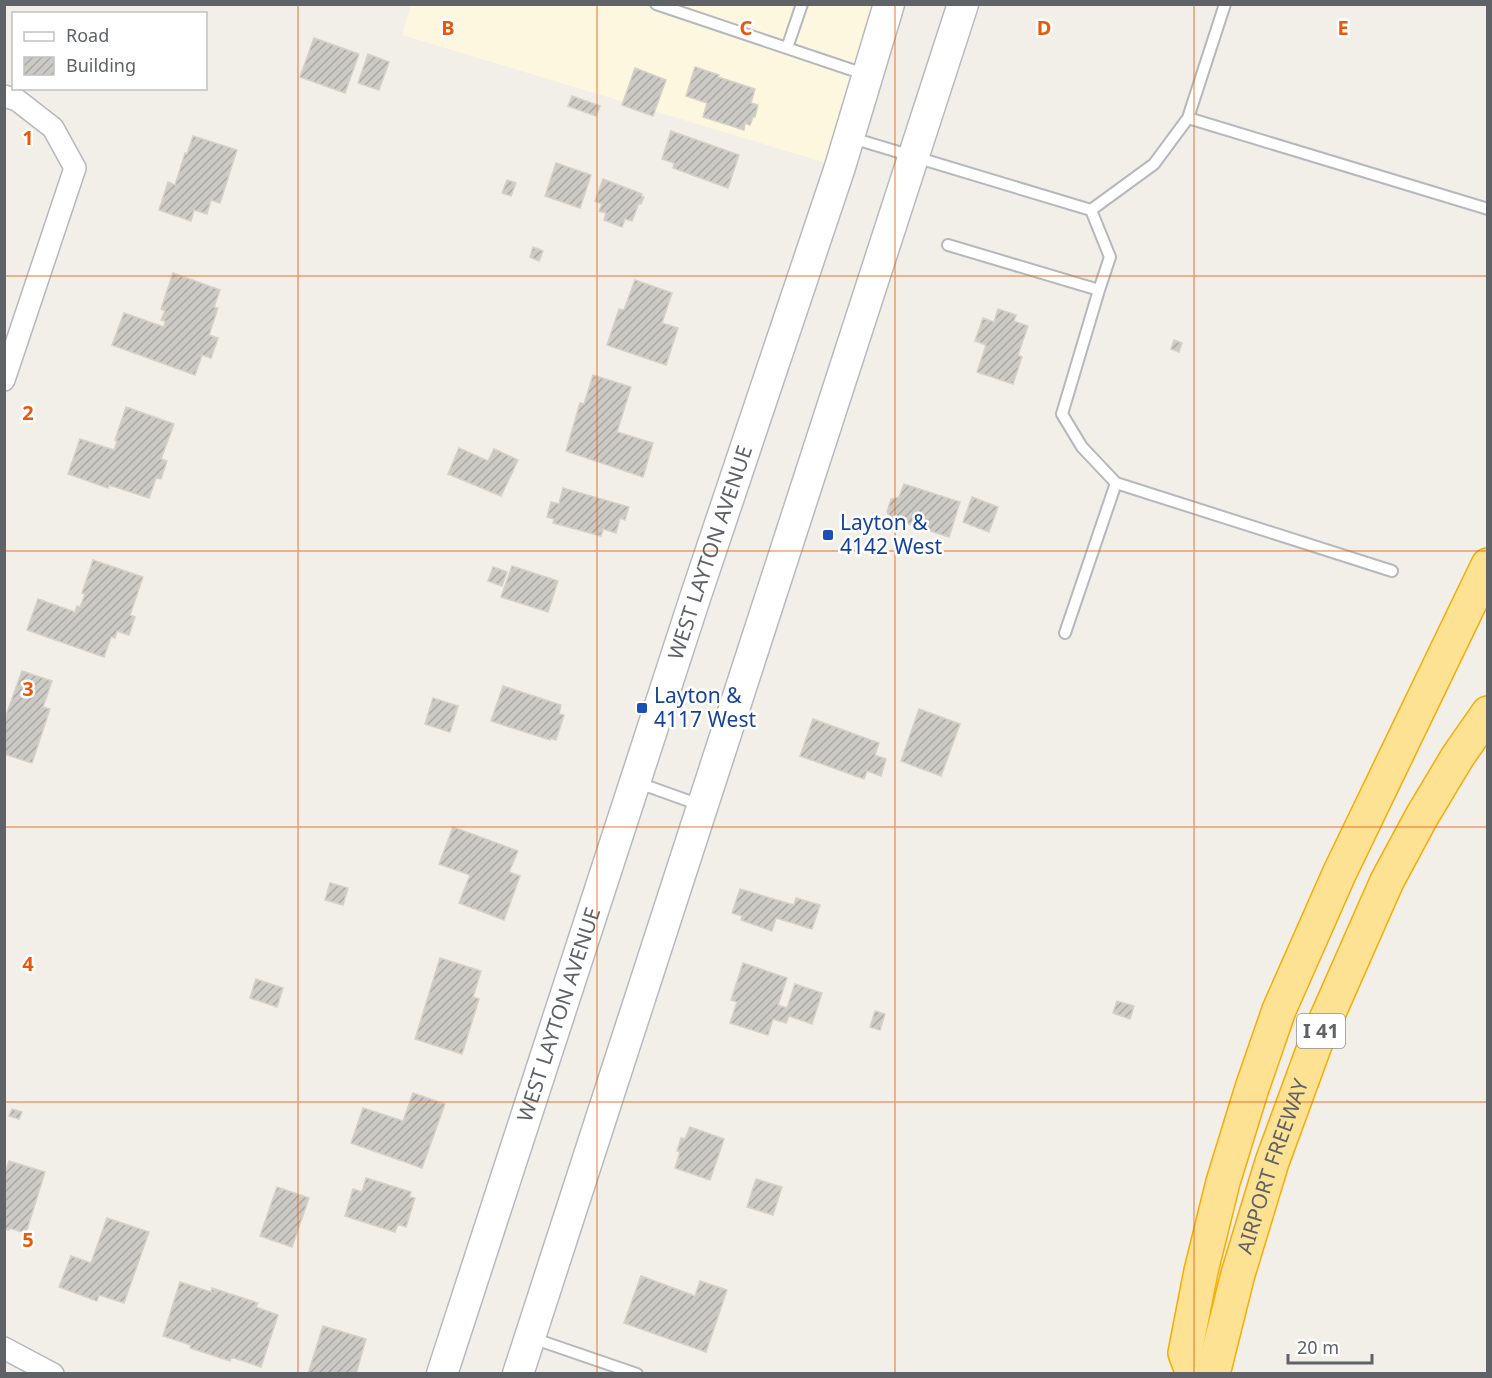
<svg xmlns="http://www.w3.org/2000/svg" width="1492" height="1378" viewBox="0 0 1492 1378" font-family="'Noto Sans',sans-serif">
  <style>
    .commercial { fill: #fef7e0 }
    .building { fill: url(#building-hatch); stroke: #d6d1c6; stroke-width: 1.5 }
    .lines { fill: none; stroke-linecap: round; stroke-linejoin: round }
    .lane-casing { stroke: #b5b8bc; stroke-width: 14 }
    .street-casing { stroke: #b5b8bc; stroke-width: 24 }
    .secondary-casing { stroke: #b6babf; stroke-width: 33 }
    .highway-casing { stroke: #f9ab00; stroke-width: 36 }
    .lane { stroke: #fff; stroke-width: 10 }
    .street { stroke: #fff; stroke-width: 21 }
    .secondary { stroke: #fff; stroke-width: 30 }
    .highway { stroke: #fde293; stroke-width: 33 }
    .grid { fill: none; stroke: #e8590c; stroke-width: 1.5; stroke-opacity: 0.55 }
    .transit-dot { fill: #1a4fb4; stroke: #fff; stroke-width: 2 }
    .labels { text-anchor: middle; stroke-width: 5; stroke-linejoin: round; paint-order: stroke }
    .shield { fill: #fff; stroke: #8f9295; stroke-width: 1.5 }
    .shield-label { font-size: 20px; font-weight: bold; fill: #5f6368 }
    .transit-label { font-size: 21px; fill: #164399; stroke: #fff; text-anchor: start }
    .street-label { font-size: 21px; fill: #5f6368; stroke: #fff }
    .grid-label { font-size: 20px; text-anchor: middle; font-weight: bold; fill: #e8590c; stroke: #fff; stroke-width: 5; stroke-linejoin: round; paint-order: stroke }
  </style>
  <defs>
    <pattern id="building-hatch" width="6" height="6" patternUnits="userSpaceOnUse" patternTransform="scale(1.5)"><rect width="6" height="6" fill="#cccac5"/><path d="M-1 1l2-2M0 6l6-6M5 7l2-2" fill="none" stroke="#a9a8a4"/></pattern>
  </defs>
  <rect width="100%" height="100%" fill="#f1efe8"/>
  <path class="commercial" d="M411,5H889L840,167L402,35Z"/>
  <path class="building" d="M314,38L359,54L345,93L300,77Z
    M368,54L389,62L379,90L358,83Z
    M695,67L719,75L718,77L755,89L751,103L758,105L755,117H753L750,125L745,123L744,130L703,117L707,103L686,96Z
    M635,68L666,80L653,116L622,105Z
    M572,96L600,106L596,116L568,106Z
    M671,131L739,155L728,188L673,168L674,163L662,159Z
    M193,136L237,150L220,203L211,200L207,214L194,210L191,221L159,210L168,182L175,185L185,153L187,154Z
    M556,163L591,175L580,208L545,196Z
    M603,179L642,194L641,196L644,197L641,204L639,203L632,221L625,219L622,227L604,220L606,213L599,211L602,204L595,201Z
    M507,180L516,183L511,196L502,193Z
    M533,247L543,251L539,261L530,257Z
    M173,273L220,290L214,307L218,308L209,335L218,338L211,358L202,355L195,375L112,345L124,313L164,327L165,321L161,320L165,311L161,309Z
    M635,280L672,293L662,323L678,328L666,365L607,345L619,309L624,310Z
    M998,309L1016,315L1014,321L1028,326L1018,355L1022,357L1013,384L977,372L986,345L975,341L983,318L994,322Z
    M1174,340L1182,343L1179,352L1171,349Z
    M593,375L631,387L617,432L653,443L643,477L566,451L580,403L584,404Z
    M126,407L174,424L161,459L167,461L161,479L156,478L149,498L109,485L108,488L68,474L80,439L114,450L117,441L115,440Z
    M459,448L488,461L494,449L518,460L501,496L448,474Z
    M904,484L960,502L949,537L891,518L887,512L891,499L899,497Z
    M563,488L629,507L625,520L620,518L616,533L603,529L601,536L553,523L554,519L547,517L551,502L559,504Z
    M972,497L998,507L989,532L963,522Z
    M93,560L143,577L130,615L135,617L129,635L117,631L115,638L111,637L104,657L27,630L38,599L75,612L77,606L80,607L85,594L82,593Z
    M512,566L558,581L548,612L501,597Z
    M493,567L507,572L502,586L488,581Z
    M22,671L52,681L43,707L50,709L32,763L4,754V721Z
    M503,686L561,705L559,714L564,715L556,740L550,738V740L491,721Z
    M433,698L458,706L450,732L425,724Z
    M919,709L960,724L941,776L901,761Z
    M813,719L879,743L875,755L886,759L881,776L867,771L864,779L800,756Z
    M453,827L518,851L509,872L520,876L504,920L459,903L470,875L439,864Z
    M330,883L348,888L343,905L325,900Z
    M740,889L794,905L796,898L820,905L812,929L776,918L772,931L741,920L742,916L732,913Z
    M440,958L481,971L473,997L479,999L462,1054L415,1039Z
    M743,963L787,978L778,1005L787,1008L795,984L822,993L812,1024L789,1016L786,1023L773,1019L768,1035L730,1023L737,1002L731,1000Z
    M256,979L283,988L277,1007L250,998Z
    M1117,1001L1134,1006L1130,1019L1113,1013Z
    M875,1011L885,1014L880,1030L870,1027Z
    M413,1093L445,1104L422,1168L351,1143L363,1108L403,1121Z
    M12,1109L22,1112L19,1119L9,1116Z
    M690,1127L724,1139L710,1180L675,1168L680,1152L677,1151L681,1138L685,1139Z
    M9,1161L45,1172L26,1233L9,1228V1230L4,1229V1176Z
    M366,1178L411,1192L409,1197L415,1198L406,1227L398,1224L395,1232L345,1216L353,1189L362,1192Z
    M756,1179L782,1187L773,1215L747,1207Z
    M277,1187L309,1198L292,1247L260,1236Z
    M107,1218L149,1232L124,1303L99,1295L97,1301L59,1287L71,1256L91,1263Z
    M641,1276L695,1296L700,1281L727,1290L706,1352L624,1323Z
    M180,1282L211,1292L212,1288L258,1303L256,1307L278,1315L261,1367L231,1357L230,1361L190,1348L191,1345L163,1336Z
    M323,1326L366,1339L356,1374H308Z"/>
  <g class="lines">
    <defs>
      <path id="lane" d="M656,4L867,75
        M787,48L802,4
        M1188,118L1488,209
        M852,138L1091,210L1110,257L1099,290L948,245
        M1091,210L1154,164L1188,118L1225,4
        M1099,290L1062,414L1082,447L1116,483L1392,571
        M1065,633L1116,483
        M636,782L700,805
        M532,1338L637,1374"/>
      <path id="street" d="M4,96L17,100L53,128L75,168L4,380
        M4,1348L53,1374"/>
      <g id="secondary">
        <path id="s1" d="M442,1374L696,595L840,167L889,4"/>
        <path d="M518,1374L963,4"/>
      </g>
      <g id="highway">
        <path d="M1193,1374L1185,1353L1201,1271L1223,1182L1252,1088L1279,1010L1339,874L1488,565"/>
        <path id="s2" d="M1213,1374L1238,1274L1272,1162L1316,1042L1387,881L1422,816L1458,756L1488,713"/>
      </g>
    </defs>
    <use href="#lane" class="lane-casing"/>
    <use href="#street" class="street-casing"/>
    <use href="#secondary" class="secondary-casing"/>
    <use href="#highway" class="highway-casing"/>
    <use href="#lane" class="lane"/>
    <use href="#street" class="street"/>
    <use href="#secondary" class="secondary"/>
    <use href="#highway" class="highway"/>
  </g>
  <path class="grid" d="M298,4V1374M597,4V1374M895,4V1374M1194,4V1374M4,276H1488M4,551H1488M4,827H1488M4,1102H1488"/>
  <g class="transit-dot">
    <rect x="822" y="529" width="12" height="12" rx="3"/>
    <rect x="636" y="702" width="12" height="12" rx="3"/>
  </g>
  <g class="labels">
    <rect class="shield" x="1297" y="1014" width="48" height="34" rx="4.5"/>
    <g class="shield-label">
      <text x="1321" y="1038">I 41</text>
    </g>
    <g class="transit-label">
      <text x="840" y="530">Layton &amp;<tspan x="840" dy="24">4142 West</tspan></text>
      <text x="654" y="703">Layton &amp;<tspan x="654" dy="24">4117 West</tspan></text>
    </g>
    <g class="street-label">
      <text dy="7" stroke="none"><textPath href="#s1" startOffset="864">WEST LAYTON AVENUE</textPath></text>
      <text dy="7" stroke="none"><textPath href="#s1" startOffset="378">WEST LAYTON AVENUE</textPath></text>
      <text dy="7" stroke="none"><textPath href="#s2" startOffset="216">AIRPORT FREEWAY</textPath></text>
    </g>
  </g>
  <g class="grid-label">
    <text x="448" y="35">B</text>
    <text x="746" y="35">C</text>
    <text x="1044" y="35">D</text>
    <text x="1343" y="35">E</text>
    <text x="28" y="145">1</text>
    <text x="28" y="420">2</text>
    <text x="28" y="696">3</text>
    <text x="28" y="971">4</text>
    <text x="28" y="1247">5</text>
  </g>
  <rect width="1492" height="1378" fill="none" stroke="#5f6368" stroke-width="12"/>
  <rect x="12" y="12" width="195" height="78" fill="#ffffff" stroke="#bfc1c3" stroke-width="1.5"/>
  <rect x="24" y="32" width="30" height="9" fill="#ffffff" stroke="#bfc1c3" stroke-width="1.5"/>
  <text x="66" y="42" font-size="18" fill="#5f6368">Road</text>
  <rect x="24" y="57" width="30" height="18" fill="url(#building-hatch)" stroke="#bfc1c3" stroke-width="1.5"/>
  <text x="66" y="72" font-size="18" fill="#5f6368">Building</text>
  <path d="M1288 1354v9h84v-9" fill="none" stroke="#5f6368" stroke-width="3"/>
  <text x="1297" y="1354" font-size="18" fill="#5f6368" stroke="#ffffff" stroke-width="4.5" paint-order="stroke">20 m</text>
</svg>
